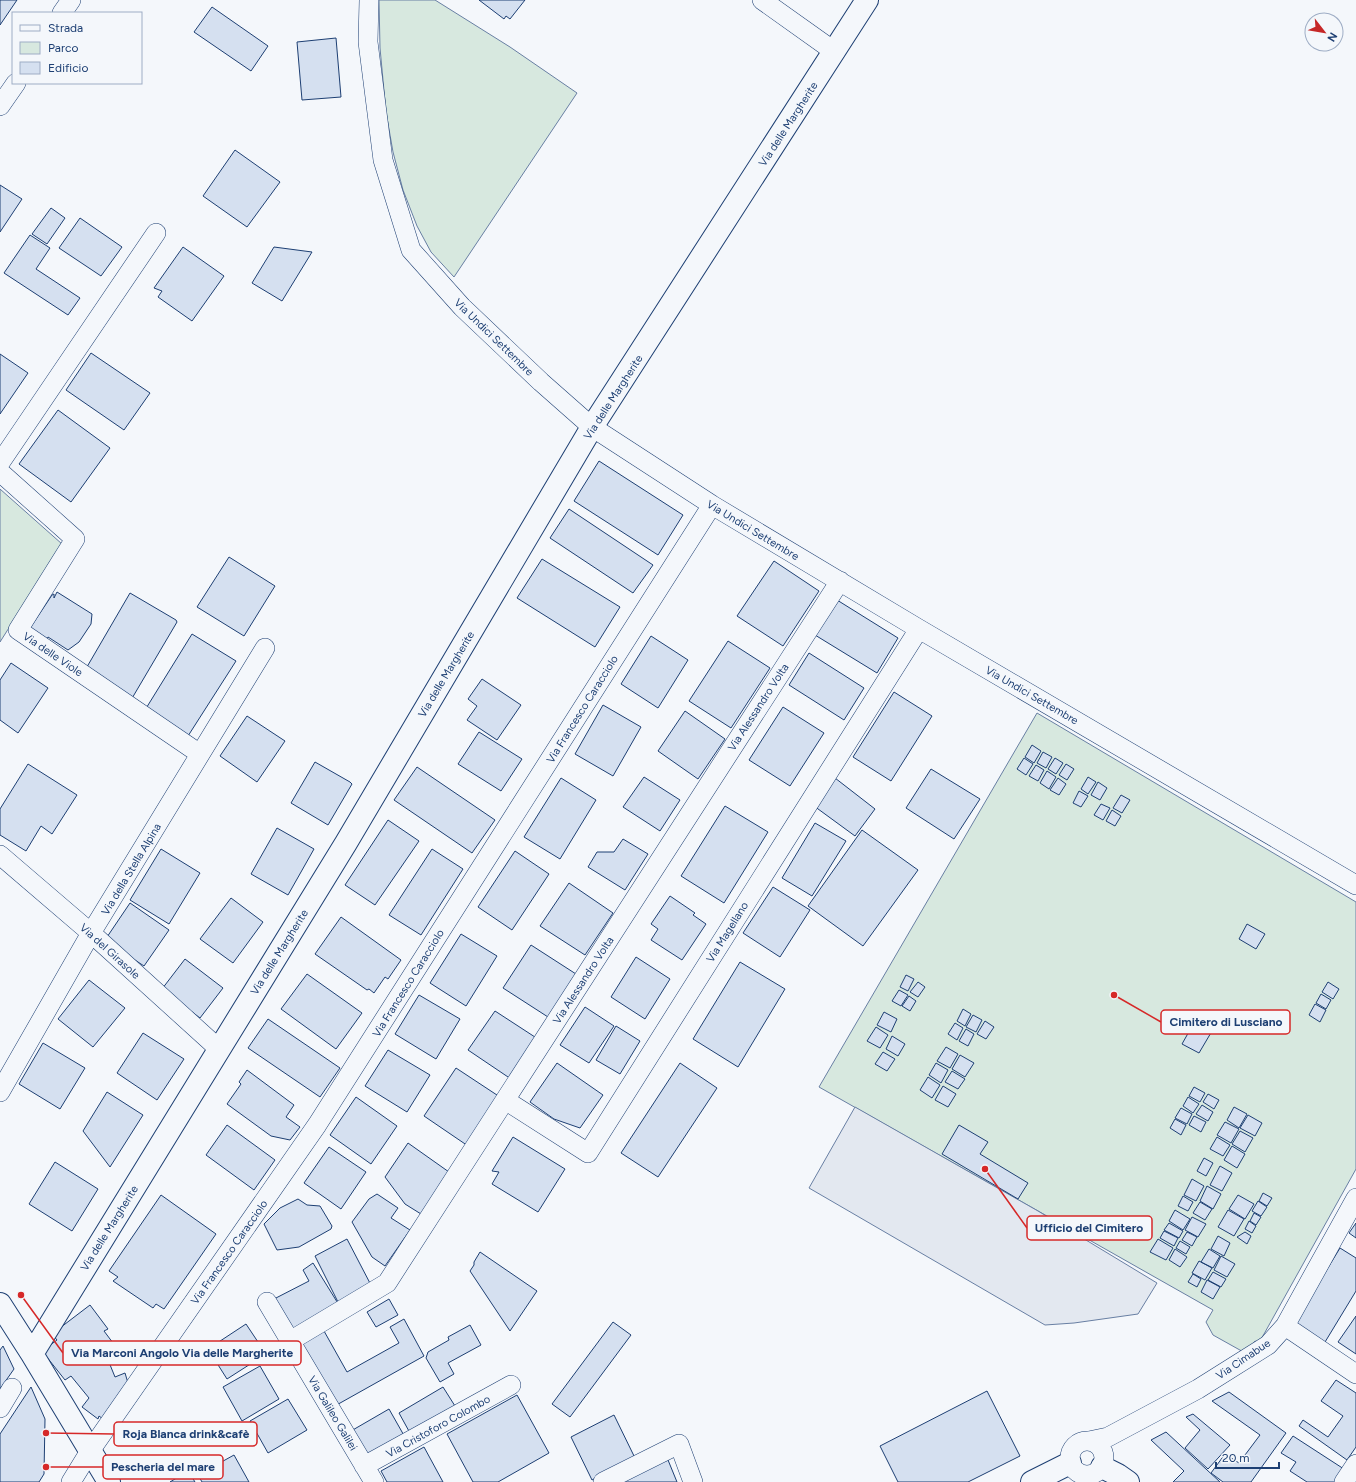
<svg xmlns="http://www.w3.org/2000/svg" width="1356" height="1482" viewBox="0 0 1356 1482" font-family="Figtree,sans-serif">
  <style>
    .green { fill: #d7e8df; stroke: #687fa3 }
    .parking { fill: #e3e8f0; stroke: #687fa3 }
    .building { fill: #d5e0f0; stroke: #1d3f73 }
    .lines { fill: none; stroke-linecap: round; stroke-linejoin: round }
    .minor-casing { stroke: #1d3f73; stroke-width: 20 }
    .tertiary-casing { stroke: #1d3f73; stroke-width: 24 }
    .minor { stroke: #f4f7fb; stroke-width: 19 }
    .tertiary { stroke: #f4f7fb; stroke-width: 22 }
    .labels { text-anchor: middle; stroke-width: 3; stroke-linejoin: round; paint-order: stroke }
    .street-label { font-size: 11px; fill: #1d3f73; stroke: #f4f7fb }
    .leader { fill: none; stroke: #d62828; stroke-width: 1.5 }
    .callout-dot { fill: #d62828; stroke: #f4f7fb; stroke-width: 1.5 }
    .callout { fill: #f4f7fb; stroke: #d62828; stroke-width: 1.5 }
    .callout-label { font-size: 12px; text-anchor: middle; font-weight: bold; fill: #1d3f73 }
  </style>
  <rect width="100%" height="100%" fill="#f4f7fb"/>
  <path class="green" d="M379,0H435L510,47L577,93L454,277L431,252L417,226L403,190L393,152L386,112L380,48Z
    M0,489L62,544L0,642Z
    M1037,713L1356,902V1169L1259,1343L1255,1341L1247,1354L1213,1335L1206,1322L1213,1310L819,1087Z"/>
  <path class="parking" d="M855,1107L1038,1211L1157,1283L1138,1314L1074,1323L1045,1325L809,1188Z"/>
  <path class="building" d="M0,0H17L0,25Z
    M479,0H525L510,19L506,16L504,19Z
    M212,7L268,46L251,71L194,32Z
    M336,38L341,97L302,100L297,42Z
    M235,150L280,182L247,227L203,196Z
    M0,185L22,199L0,232Z
    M51,208L65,218L47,244L32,234Z
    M80,218L122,247L101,276L59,248Z
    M30,235L50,248L36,269L80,298L68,315L4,273Z
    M183,247L224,276L192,321L158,297L162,291L154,288Z
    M274,247L312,252L282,301L252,283Z
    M91,353L150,393L124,430L66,390Z
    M0,354L28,373L0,414Z
    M58,410L110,448L71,502L19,464Z
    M599,461L683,515L658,555L574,501Z
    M569,509L653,565L633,593L550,538Z
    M229,557L275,586L244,636L197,607Z
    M542,559L620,607L595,647L517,598Z
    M774,561L819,591L783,646L737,616Z
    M57,592L92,614L91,624L79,642L68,650L48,637L47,639L30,628L52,595L54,594V598Z
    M130,593L176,620L177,622L131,700L84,672Z
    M837,600L898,638L877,673L815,635Z
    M192,634L236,661L188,736L145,710Z
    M651,636L688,660L658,708L621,684Z
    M728,641L770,668L731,728L689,701Z
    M809,653L864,688L844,720L789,685Z
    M11,663L48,688L18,733L0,720V680Z
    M482,679L521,705L497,740L467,720L477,706L468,699Z
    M894,692L932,716L891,781L853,757Z
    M603,705L641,727L613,776L575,754Z
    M783,707L824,733L790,786L749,760Z
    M685,711L725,739L698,779L658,751Z
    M247,716L285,741L257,782L220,756Z
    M479,732L522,759L501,791L458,764Z
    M1032,745L1041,751L1034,763L1025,757Z
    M1043,752L1052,757L1046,768L1037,763Z
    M1024,758L1033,764L1026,775L1017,769Z
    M1055,758L1063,763L1056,774L1048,769Z
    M315,762L350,782L352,784L328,825L291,803Z
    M28,764L77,795L52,834L41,826L26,851L0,835V809Z
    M1066,764L1074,769L1067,780L1059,775Z
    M1036,765L1044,770L1038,781L1029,776Z
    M417,767L495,820L472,853L394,800Z
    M931,769L980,799L954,839L906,808Z
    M1047,771L1056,777L1049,789L1040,783Z
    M644,777L680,800L660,831L623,807Z
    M1088,777L1096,782L1088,794L1081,789Z
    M561,778L596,800L560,859L524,837Z
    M835,778L875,809L855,836L814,806Z
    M1058,778L1066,784L1059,795L1050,790Z
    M1098,782L1107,788L1100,800L1091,795Z
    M1079,791L1088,796L1081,807L1073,803Z
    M1121,795L1130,800L1122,813L1113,808Z
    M1101,804L1110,808L1103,820L1094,815Z
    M725,806L768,832L724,903L681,876Z
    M1112,810L1121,816L1115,826L1106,821Z
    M388,820L419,841L375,905L345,885Z
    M815,823L846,841L812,896L782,878Z
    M277,828L314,849L288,895L251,874Z
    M862,830L918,870L863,946L808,906Z
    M623,839L648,854L625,890L588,867L597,852H614Z
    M161,849L200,873L169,924L130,900Z
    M432,849L463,869L421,935L389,915Z
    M515,851L549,874L512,930L478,907Z
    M569,883L613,913L585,955L540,926Z
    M773,887L810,910L780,957L743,933Z
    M670,896L695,913L693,915L706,924L682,960L651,940L658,929L651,924Z
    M231,898L263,922L233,963L200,939Z
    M130,903L169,930L144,966L105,940Z
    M341,917L401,960L388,979L385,977L374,993L369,989L367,990L315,954Z
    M1247,924L1265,934L1256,949L1239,939Z
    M461,934L497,956L466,1006L430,983Z
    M531,945L576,974L548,1017L503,988Z
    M636,957L670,979L645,1019L611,997Z
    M185,959L223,988L200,1018L162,989Z
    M740,962L785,989L738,1067L693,1039Z
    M307,974L362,1013L336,1049L281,1009Z
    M906,975L914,979L908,991L900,987Z
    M89,980L125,1008L93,1047L58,1019Z
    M918,982L925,987L918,997L910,992Z
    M1328,982L1339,989L1333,999L1322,992Z
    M899,990L908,995L901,1006L892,1001Z
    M1321,994L1331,1000L1326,1009L1316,1003Z
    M419,995L460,1019L436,1059L395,1034Z
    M909,996L916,1001L910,1011L902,1006Z
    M1315,1004L1326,1010L1320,1022L1309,1015Z
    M585,1007L614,1026L589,1063L560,1045Z
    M963,1009L971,1014L965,1026L957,1021Z
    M495,1011L538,1039L511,1079L468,1050Z
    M884,1012L897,1019L891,1032L877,1025Z
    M973,1015L982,1020L976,1032L966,1027Z
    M268,1019L340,1068L320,1097L248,1048Z
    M985,1021L994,1027L986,1039L977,1034Z
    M1195,1021L1212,1031L1199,1053L1182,1044Z
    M955,1023L963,1028L957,1040L948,1034Z
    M616,1026L640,1041L620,1074L596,1060Z
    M876,1027L888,1035L880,1048L867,1041Z
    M966,1029L974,1034L968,1046L959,1041Z
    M143,1033L184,1059L157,1100L117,1073Z
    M892,1036L905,1044L898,1056L886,1049Z
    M43,1043L85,1068L60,1109L19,1084Z
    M946,1047L958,1054L950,1068L937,1061Z
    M388,1050L430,1075L407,1112L365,1086Z
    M883,1052L895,1059L887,1071L875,1064Z
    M960,1055L974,1063L965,1077L952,1069Z
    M557,1063L603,1095L580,1128L554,1119L530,1102Z
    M680,1063L717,1088L658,1177L621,1153Z
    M936,1063L948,1070L941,1083L929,1075Z
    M456,1068L503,1099L471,1148L424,1116Z
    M247,1070L294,1105L286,1117L300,1127L290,1140L271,1136L227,1104L241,1084L239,1082Z
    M952,1071L965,1079L958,1089L945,1082Z
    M928,1077L940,1085L932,1098L920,1090Z
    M943,1086L956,1094L948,1107L935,1100Z
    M1194,1087L1205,1093L1200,1102L1189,1096Z
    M107,1092L143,1115L110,1167L83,1131Z
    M1208,1094L1219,1100L1214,1109L1203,1102Z
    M356,1097L397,1126L371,1164L330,1135Z
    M1188,1097L1199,1104L1193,1113L1183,1106Z
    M1202,1105L1213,1112L1208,1121L1196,1114Z
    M1234,1107L1247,1114L1239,1128L1227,1120Z
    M1181,1108L1192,1114L1187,1124L1175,1118Z
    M1248,1115L1262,1123L1255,1136L1240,1128Z
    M1194,1116L1206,1122L1201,1132L1189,1125Z
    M1175,1119L1186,1125L1181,1135L1170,1128Z
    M1225,1122L1239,1129L1231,1143L1217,1135Z
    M227,1125L275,1160L254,1190L206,1155Z
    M959,1125L988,1142L980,1154L1028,1183L1018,1199L942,1154Z
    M1240,1131L1253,1138L1245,1152L1232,1144Z
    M513,1137L565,1169L538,1212L492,1184L499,1172L492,1171Z
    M1217,1137L1230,1145L1223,1156L1210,1149Z
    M408,1143L449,1172L421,1214L405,1204L385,1177Z
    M1232,1146L1245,1154L1237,1168L1224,1160Z
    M329,1147L366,1172L341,1209L304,1183Z
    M1204,1158L1213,1163L1206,1176L1197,1171Z
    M55,1162L98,1189L72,1231L29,1204Z
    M1220,1166L1232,1173L1222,1191L1210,1185Z
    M1192,1179L1204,1186L1196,1201L1184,1195Z
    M1207,1186L1221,1194L1213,1209L1200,1201Z
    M1263,1193L1272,1198L1267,1206L1259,1201Z
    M377,1194L398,1208L391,1218L410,1230L385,1266L372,1257L352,1222L369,1199Z
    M161,1195L216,1234L164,1309L156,1304L153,1308L113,1281L118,1277L109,1271Z
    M1238,1195L1254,1204L1245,1219L1229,1209Z
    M1183,1196L1193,1202L1188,1211L1178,1206Z
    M298,1199L307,1205L320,1206L332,1226L331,1229L299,1247L277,1250L264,1224L280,1208Z
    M1258,1201L1267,1207L1261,1216L1252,1211Z
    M1200,1202L1212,1209L1205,1220L1193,1213Z
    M1175,1210L1190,1219L1183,1230L1169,1221Z
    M1228,1210L1244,1219L1234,1236L1218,1227Z
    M1254,1213L1261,1217L1256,1225L1250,1221Z
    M1192,1217L1206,1224L1198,1237L1185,1230Z
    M1249,1221L1256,1226L1252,1233L1245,1229Z
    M1169,1223L1183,1231L1179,1238L1164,1230Z
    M1356,1223V1238L1349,1233Z
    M1164,1231L1178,1238L1174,1246L1160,1238Z
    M1187,1232L1197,1237L1192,1246L1182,1240Z
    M1245,1232L1251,1236L1247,1244L1237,1237Z
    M1218,1236L1230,1243L1224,1256L1211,1249Z
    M347,1239L372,1287L339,1304L315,1256Z
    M1158,1239L1173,1248L1166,1260L1150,1252Z
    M1180,1241L1190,1247L1186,1254L1176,1248Z
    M1340,1248L1356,1258V1291L1322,1347L1291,1328Z
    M1175,1249L1187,1257L1180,1267L1169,1260Z
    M1209,1249L1220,1256L1213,1268L1201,1262Z
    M480,1252L537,1291L510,1331L470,1271L474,1265V1262Z
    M1221,1256L1235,1264L1227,1277L1214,1270Z
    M1199,1261L1212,1268L1205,1280L1192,1273Z
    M313,1263L339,1305L293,1333L274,1299L309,1281L303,1270Z
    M1213,1272L1226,1279L1221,1287L1208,1280Z
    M1193,1274L1201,1279L1197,1287L1188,1282Z
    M1207,1280L1220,1287L1213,1299L1201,1292Z
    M389,1299L398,1315L376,1327L367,1312Z
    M90,1305L108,1329L104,1331L113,1343L104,1350L115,1377L125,1373L128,1383L103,1419L99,1416L98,1419L82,1407L89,1398L71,1376L65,1380L42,1351L57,1340L52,1334Z
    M1356,1316V1354L1338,1342Z
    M404,1319L424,1356L333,1407L299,1345L324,1331L347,1372L399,1343L390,1327Z
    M613,1322L631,1335L570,1417L552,1404Z
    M246,1324L266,1354L227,1379L208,1349Z
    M470,1325L481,1345L448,1363L454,1374L440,1382L426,1358L428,1352L449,1340L448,1337Z
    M3,1346L14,1369L0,1389V1350Z
    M260,1366L279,1399L242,1421L223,1387Z
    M1336,1380L1356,1393V1447L1347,1460L1299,1426L1303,1420L1328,1437L1343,1416L1321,1401Z
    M31,1387L45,1419L44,1474L39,1482H0V1434Z
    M443,1387L455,1406L410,1433L399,1413Z
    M987,1391L1020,1456L968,1482H898L880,1446Z
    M1229,1392L1286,1433L1251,1482H1223L1211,1473L1225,1454L1239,1463L1260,1435L1212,1401Z
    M517,1395L549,1453L498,1482H473L447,1434Z
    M288,1399L307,1430L268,1453L250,1421Z
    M389,1409L406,1439L368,1461L351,1431Z
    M1193,1414L1230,1445L1208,1469L1185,1448L1200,1430L1186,1417Z
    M614,1415L635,1458L592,1480L571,1437Z
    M1166,1432L1220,1482H1173L1184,1471L1151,1440Z
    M1293,1436L1347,1471L1343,1482H1307L1290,1471L1296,1462L1281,1453Z
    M424,1447L443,1482H387L381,1471Z
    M234,1455L249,1482H202L198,1475Z
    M668,1460L677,1482H613Z
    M188,1471L195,1482H170Z"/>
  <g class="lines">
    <defs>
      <path id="minor" d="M369,0L368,42L383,160L411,250L462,307L541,382L592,427L712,505L919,629L1356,885
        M762,0L835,52
        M62,13L71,0
        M0,106L16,83
        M0,463L156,233
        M0,472L75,539L18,630L200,754
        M0,855L91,933L219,1049
        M0,1092L91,933L265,648
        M505,1100L588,1153L919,629
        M267,1302L374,1482
        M1285,1326L1356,1374
        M290,1341L387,1283L840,581
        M0,1408L12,1388
        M1070 1458a17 17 0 1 1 34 0a17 17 0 1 1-34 0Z
        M1089,1441L1108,1437L1198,1389L1268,1345L1285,1326L1356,1198
        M364,1466L511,1385
        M71,1482L90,1451L317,1125L712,505
        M603,1482L679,1444L693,1482
        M1344,1482L1356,1464"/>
      <path id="tertiary" d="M0,1304L32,1354L109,1482
        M32,1354L346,843L592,427L867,0
        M1102,1467L1118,1475L1128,1482
        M1032,1482L1070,1463"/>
    </defs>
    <use href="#minor" class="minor-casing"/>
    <use href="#tertiary" class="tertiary-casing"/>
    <use href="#minor" class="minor"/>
    <use href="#tertiary" class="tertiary"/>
  </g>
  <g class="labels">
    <g class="street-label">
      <text transform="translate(788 124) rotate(-57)" y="4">Via delle Margherite</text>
      <text transform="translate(494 337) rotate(44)" y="4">Via Undici Settembre</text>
      <text transform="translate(613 397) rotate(-57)" y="4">Via delle Margherite</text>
      <text transform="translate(753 530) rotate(31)" y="4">Via Undici Settembre</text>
      <text transform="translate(53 654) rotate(34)" y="4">Via delle Viole</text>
      <text transform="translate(446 674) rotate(-59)" y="4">Via delle Margherite</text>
      <text transform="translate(1032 695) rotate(30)" y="4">Via Undici Settembre</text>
      <text transform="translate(758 707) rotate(-57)" y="4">Via Alessandro Volta</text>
      <text transform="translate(582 709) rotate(-58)" y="4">Via Francesco Caracciolo</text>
      <text transform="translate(131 869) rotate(-59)" y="4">Via della Stella Alpina</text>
      <text transform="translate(727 932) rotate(-58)" y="4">Via Magellano</text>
      <text transform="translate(110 951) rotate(42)" y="4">Via del Girasole</text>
      <text transform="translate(279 952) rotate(-58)" y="4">Via delle Margherite</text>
      <text transform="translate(583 980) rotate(-57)" y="4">Via Alessandro Volta</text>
      <text transform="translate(408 983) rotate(-58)" y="4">Via Francesco Caracciolo</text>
      <text transform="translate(109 1228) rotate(-58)" y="4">Via delle Margherite</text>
      <text transform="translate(229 1252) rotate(-55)" y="4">Via Francesco Caracciolo</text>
      <text transform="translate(1243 1359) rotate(-34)" y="4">Via Cimabue</text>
      <text transform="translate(333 1413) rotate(59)" y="4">Via Galileo Galilei</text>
      <text transform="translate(438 1426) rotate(-29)" y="4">Via Cristoforo Colombo</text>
    </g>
  </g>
  <path class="leader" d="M1114 995L1161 1022M985 1169L1027 1228M21 1295L63 1353M46 1433L114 1434M46 1467L103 1467"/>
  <g class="callout-dot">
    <circle cx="1114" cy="995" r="4"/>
    <circle cx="985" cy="1169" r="4"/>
    <circle cx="21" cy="1295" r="4"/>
    <circle cx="46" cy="1433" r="4"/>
    <circle cx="46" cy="1467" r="4"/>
  </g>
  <g class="callout">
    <rect x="1161" y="1010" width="129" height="24" rx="4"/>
    <rect x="1027" y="1216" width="125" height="24" rx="4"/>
    <rect x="63" y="1341" width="238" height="24" rx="4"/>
    <rect x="114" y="1422" width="143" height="24" rx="4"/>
    <rect x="103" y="1455" width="120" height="24" rx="4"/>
  </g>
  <g class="callout-label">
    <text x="1226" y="1026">Cimitero di Lusciano</text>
    <text x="1089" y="1232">Ufficio del Cimitero</text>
    <text x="182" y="1357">Via Marconi Angolo Via delle Margherite</text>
    <text x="186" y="1438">Roja Blanca drink&amp;cafè</text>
    <text x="163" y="1471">Pescheria del mare</text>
  </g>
  <rect x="12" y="12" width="130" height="72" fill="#f4f7fb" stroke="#9eadc5"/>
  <rect x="20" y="25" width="20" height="6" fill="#f4f7fb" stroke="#9eadc5"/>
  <text x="48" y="32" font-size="12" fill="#1d3f73">Strada</text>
  <rect x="20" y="42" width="20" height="12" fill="#d7e8df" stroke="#9eadc5"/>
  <text x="48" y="52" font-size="12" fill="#1d3f73">Parco</text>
  <rect x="20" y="62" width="20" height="12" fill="#d5e0f0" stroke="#9eadc5"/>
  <text x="48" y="72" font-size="12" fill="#1d3f73">Edificio</text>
  <g transform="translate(1324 32) rotate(121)"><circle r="19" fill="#f4f7fb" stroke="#9eadc5"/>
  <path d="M0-3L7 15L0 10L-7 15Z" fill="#c62828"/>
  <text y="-6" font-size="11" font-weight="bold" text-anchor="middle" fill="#1d3f73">N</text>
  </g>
  <path d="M1216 1462v6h63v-6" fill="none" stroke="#1d3f73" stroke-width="2"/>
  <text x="1222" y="1462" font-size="12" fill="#1d3f73" stroke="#f4f7fb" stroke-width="3" paint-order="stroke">20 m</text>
</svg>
